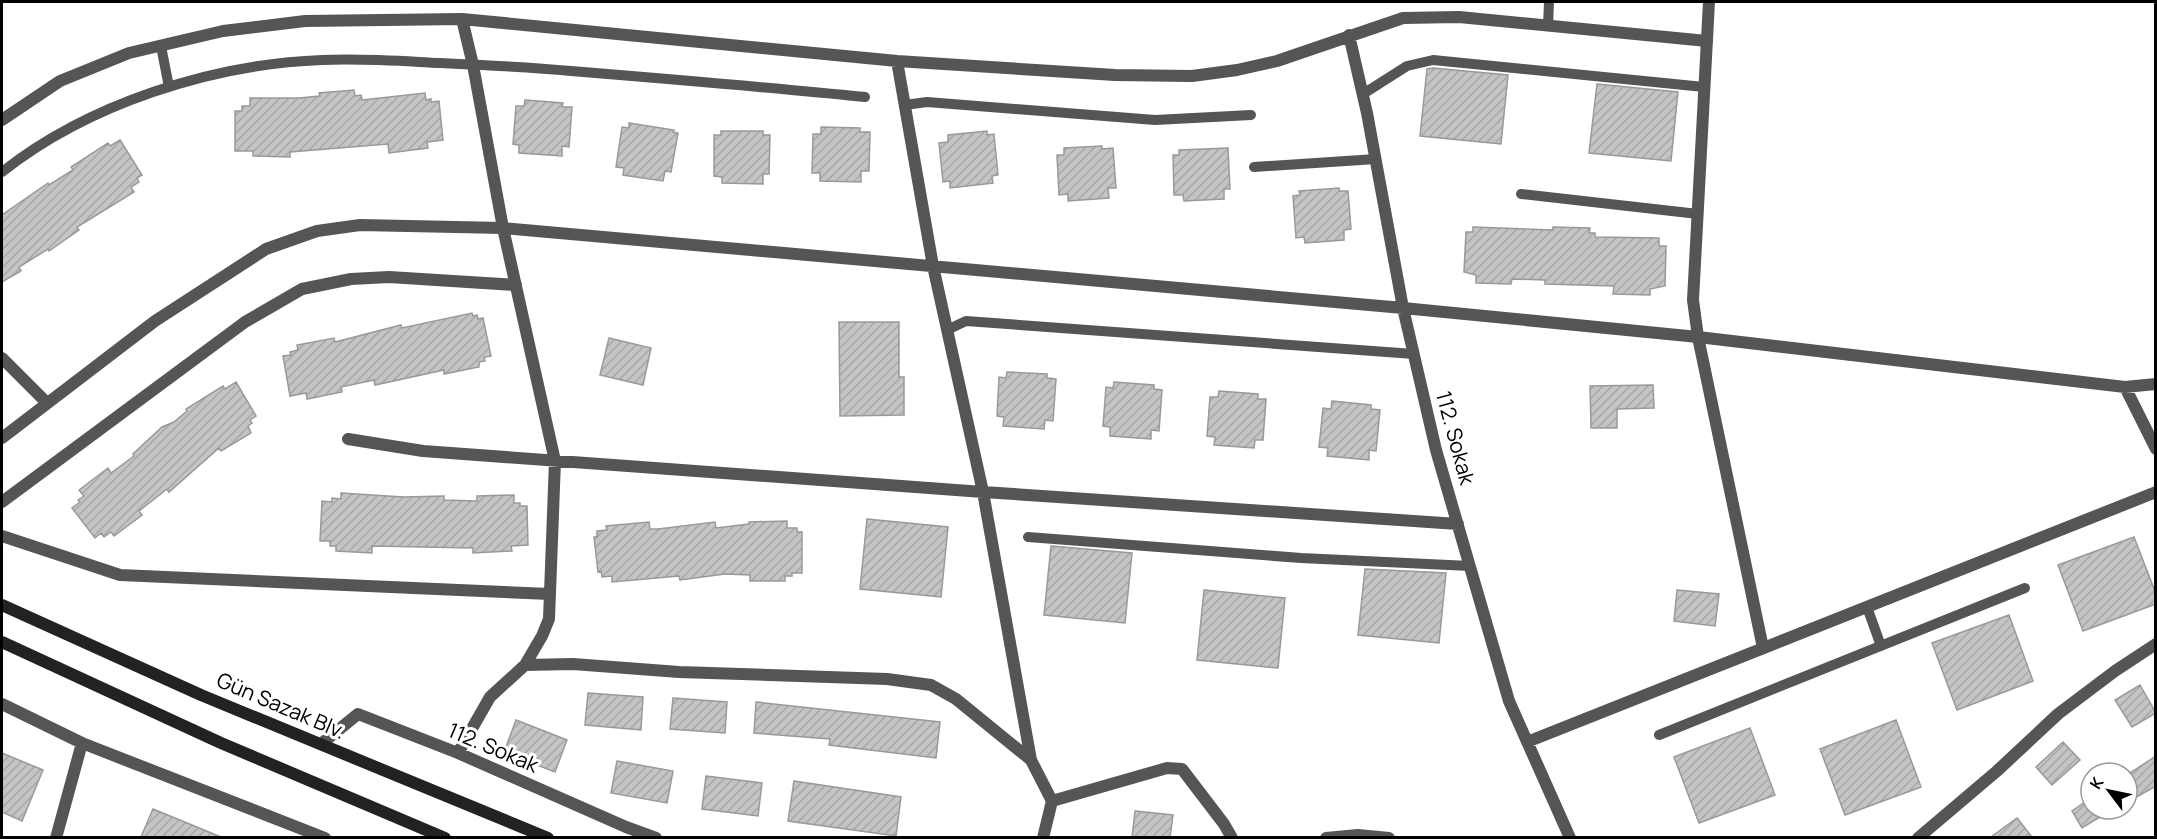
<svg xmlns="http://www.w3.org/2000/svg" width="2157" height="839" viewBox="0 0 2157 839" font-family="Manrope,sans-serif">
  <style>
    .building { fill: url(#building-hatch); stroke: #999; stroke-width: 1.5 }
    .lines { fill: none; stroke-linecap: round; stroke-linejoin: round }
    .service { stroke: #555; stroke-width: 10 }
    .minor { stroke: #555; stroke-width: 12 }
    .tertiary { stroke: #555; stroke-width: 12 }
    .secondary { stroke: #222; stroke-width: 12 }
    .labels { text-anchor: middle; stroke-width: 6; stroke-linejoin: round; paint-order: stroke }
    .street-label { font-size: 21px; fill: #000; stroke: #fff }
  </style>
  <defs>
    <pattern id="building-hatch" width="6" height="6" patternUnits="userSpaceOnUse" patternTransform="scale(1.5)"><rect width="6" height="6" fill="#c4c4c4"/><path d="M-1 1l2-2M0 6l6-6M5 7l2-2" fill="none" stroke="#a7a7a7"/></pattern>
  </defs>
  <rect width="100%" height="100%" fill="#fff"/>
  <path class="building" d="M1433,68L1508,75L1501,144L1420,136L1427,69Z
    M1597,84L1678,92L1671,161L1589,153Z
    M354,90L355,96L361,95L362,100L425,93L426,100L431,99V102L439,101L443,140L427,142L428,148L389,153L388,144L290,152V157L253,156V151H235V111H242V106H250V98H299L320,96L319,93Z
    M525,100L563,103L562,107H572L569,147L562,146V156L519,153V145L513,144L516,106H524Z
    M629,123L674,130L673,132L678,133L671,172L665,171L663,181L623,175L624,168L616,167L622,127L629,128Z
    M821,127L860,128V132H870L869,171H861V182L820,181V173H812L813,134H821Z
    M721,131H763V135H770L769,174H763V184L722,183V177L714,176V135H721Z
    M987,131V135L994,134L998,175L992,176L993,183L950,188V181L943,182L939,143L948,142V135Z
    M120,140L142,175L137,178L139,182L131,187L134,192L77,227L79,230L49,251L48,249L19,267L21,271L2,282V215L48,183L49,185L73,170L71,167L108,143L110,146Z
    M1102,146V149L1113,148L1116,188H1108L1109,198L1068,201V194L1059,195L1057,155H1064V148Z
    M1228,148L1230,189H1224V199L1184,201L1183,195H1174L1173,155H1179V150Z
    M1339,188V191H1348L1351,229L1344,230V240L1305,243L1304,237L1296,238L1293,196L1300,195L1299,191Z
    M1473,227L1553,230V227L1590,228L1589,233H1595V237L1659,238V246H1666L1665,286L1650,289V295L1613,294L1614,286L1545,284V280L1512,279L1511,284L1476,283V275L1464,272L1466,232H1473Z
    M472,313L473,316L477,315L478,319L483,318L491,356L484,357L485,361L479,362V367L444,374V370L375,385L374,380L341,387L342,392L307,399L306,393L290,396L283,356L291,355L290,352L298,350L297,345L334,338L335,342L401,325L402,328Z
    M839,322H899V377H904V415L840,416Z
    M609,338L651,348L643,385L600,375Z
    M1007,372L1047,374V378L1056,379L1053,421L1045,420L1044,429L1003,426L1004,417L997,416L999,377L1006,378Z
    M236,382L256,416L250,420L252,423L248,426L251,433L221,451L219,448L169,492L167,489L139,511L142,515L114,536L111,532L104,537L101,533L95,538L72,508L80,502L78,500L84,496L79,490L108,468L111,473L134,456L133,454L162,427L174,422L187,411L186,409L223,386L225,389Z
    M1114,382L1154,385V389L1162,390L1159,431L1151,430V439L1110,436V427L1103,426L1106,387L1113,388Z
    M1653,385L1654,408L1617,409V428H1591L1590,386Z
    M1219,391L1258,394V399H1266L1263,440H1255L1254,448L1214,445L1215,437L1207,436L1210,397H1218Z
    M1332,401L1371,405V409L1380,410L1376,451L1369,450V460L1327,456L1328,448L1319,447L1323,408L1331,409Z
    M341,493L404,497L444,496V500L477,501V496L514,495V503H520V506H527L528,545L511,546L512,551L473,553V548L372,546V553L336,551V546H330V541H320L322,501L332,502V498L341,499Z
    M867,519L948,527L941,597L860,589Z
    M787,521V528H797V532H802V573H792V576H785V581H750V575L725,574L680,580L679,576L612,582V576L602,577L601,571L598,572L594,537H597V531L607,530L606,526L649,522L650,529H658L715,522L716,528L749,524V522Z
    M2134,537L2156,594V604L2083,631L2058,565Z
    M1051,546L1132,553L1125,623L1044,615Z
    M1365,569L1446,573L1439,643L1358,635Z
    M1204,590L1285,598L1278,668L1197,660Z
    M1677,590L1719,594L1715,626L1674,621Z
    M2009,615L2033,681L1957,710L1932,643Z
    M2140,685L2156,713L2132,727L2115,700Z
    M588,693L643,697L641,730L585,725Z
    M673,698L727,702L725,733L670,729Z
    M756,702L940,722L936,758L829,745L830,739L754,733Z
    M516,720L567,740L555,772L504,752Z
    M1896,720L1921,787L1845,815L1820,749Z
    M1750,728L1775,795L1699,823L1674,757Z
    M2063,742L2080,760L2052,785L2036,767Z
    M2,753L43,770L22,821L2,812Z
    M2156,756V786L2133,799L2127,790V775Z
    M617,761L673,771L667,803L611,793Z
    M706,776L762,783L758,816L702,809Z
    M794,781L901,797L896,836L788,821Z
    M2091,798V809H2113L2082,828L2072,811Z
    M153,809L221,837H141Z
    M1135,811L1173,815L1170,837H1132Z
    M2017,818L2032,837H1991Z"/>
  <g class="lines">
    <path class="service" d="M1548,26L1549,2
      M161,46L169,87
      M1363,94L1407,66L1433,60L1704,87
      M905,105L927,102L1155,120L1251,115
      M1254,167L1376,159
      M2,172C88,104 212,64 322,60C361,58 400,61 440,63C484,65 527,67 571,71C669,79 767,87 865,97
      M1521,194L1698,214
      M947,330L966,321L1414,354
      M1028,537L1301,558L1470,566
      M1867,607L1881,646
      M1659,735L2025,588"/>
    <path class="minor" d="M462,19L473,65L503,228L555,461L549,619L542,636L525,665
      M1349,35L1367,113L1403,308L1436,450L1509,701L1570,838
      M897,61L933,266L983,492L1031,760
      M2,120L60,81L129,53L223,31L305,21L462,19L897,61L1115,75L1192,76L1237,70L1277,61L1403,18L1459,17L1707,41
      M2,358L46,402
      M2125,387L2156,449
      M2,438L155,321L266,249L317,231L360,225L503,228L1403,308L1698,337L2125,387L2156,384
      M348,439L423,451L983,492L1458,524
      M2,502L245,322L302,289L351,279L389,277L516,285
      M2,536L120,575L550,594
      M2,704L82,743L325,838
      M1527,742L2156,492
      M321,744L358,714L458,753L626,827L656,838
      M458,753L490,697L525,665L573,664L679,672L887,679L931,685L956,699L1031,760L1052,801L1043,838
      M1052,801L1167,768L1182,769L1224,824L1232,838
      M56,838L82,743
      M1326,838L1358,835L1389,838
      M1918,838L1997,771L2058,714L2115,671L2156,644"/>
    <path class="tertiary" d="M1709,2L1693,300L1698,337L1763,648"/>
    <path class="secondary" d="M2,605L201,695L548,838
      M2,642L221,743L445,838"/>
  </g>
  <g class="labels">
    <g class="street-label">
      <text transform="translate(1455 438) rotate(75)" y="7">112. Sokak</text>
      <text transform="translate(281 706) rotate(23)" y="7">Gün Sazak Blv.</text>
      <text transform="translate(493 748) rotate(23)" y="7">112. Sokak</text>
    </g>
  </g>
  <rect width="2157" height="839" fill="none" stroke="#000000" stroke-width="6"/>
  <g transform="translate(2109 791) rotate(302)"><circle r="28" fill="#ffffff" stroke="#999999" stroke-width="1.5"/>
  <path d="M0-4.5L10 22L0 15L-10 22Z" fill="#000000"/>
  <text y="-9" font-size="16" font-weight="bold" text-anchor="middle" fill="#000000">K</text>
  </g>
</svg>
